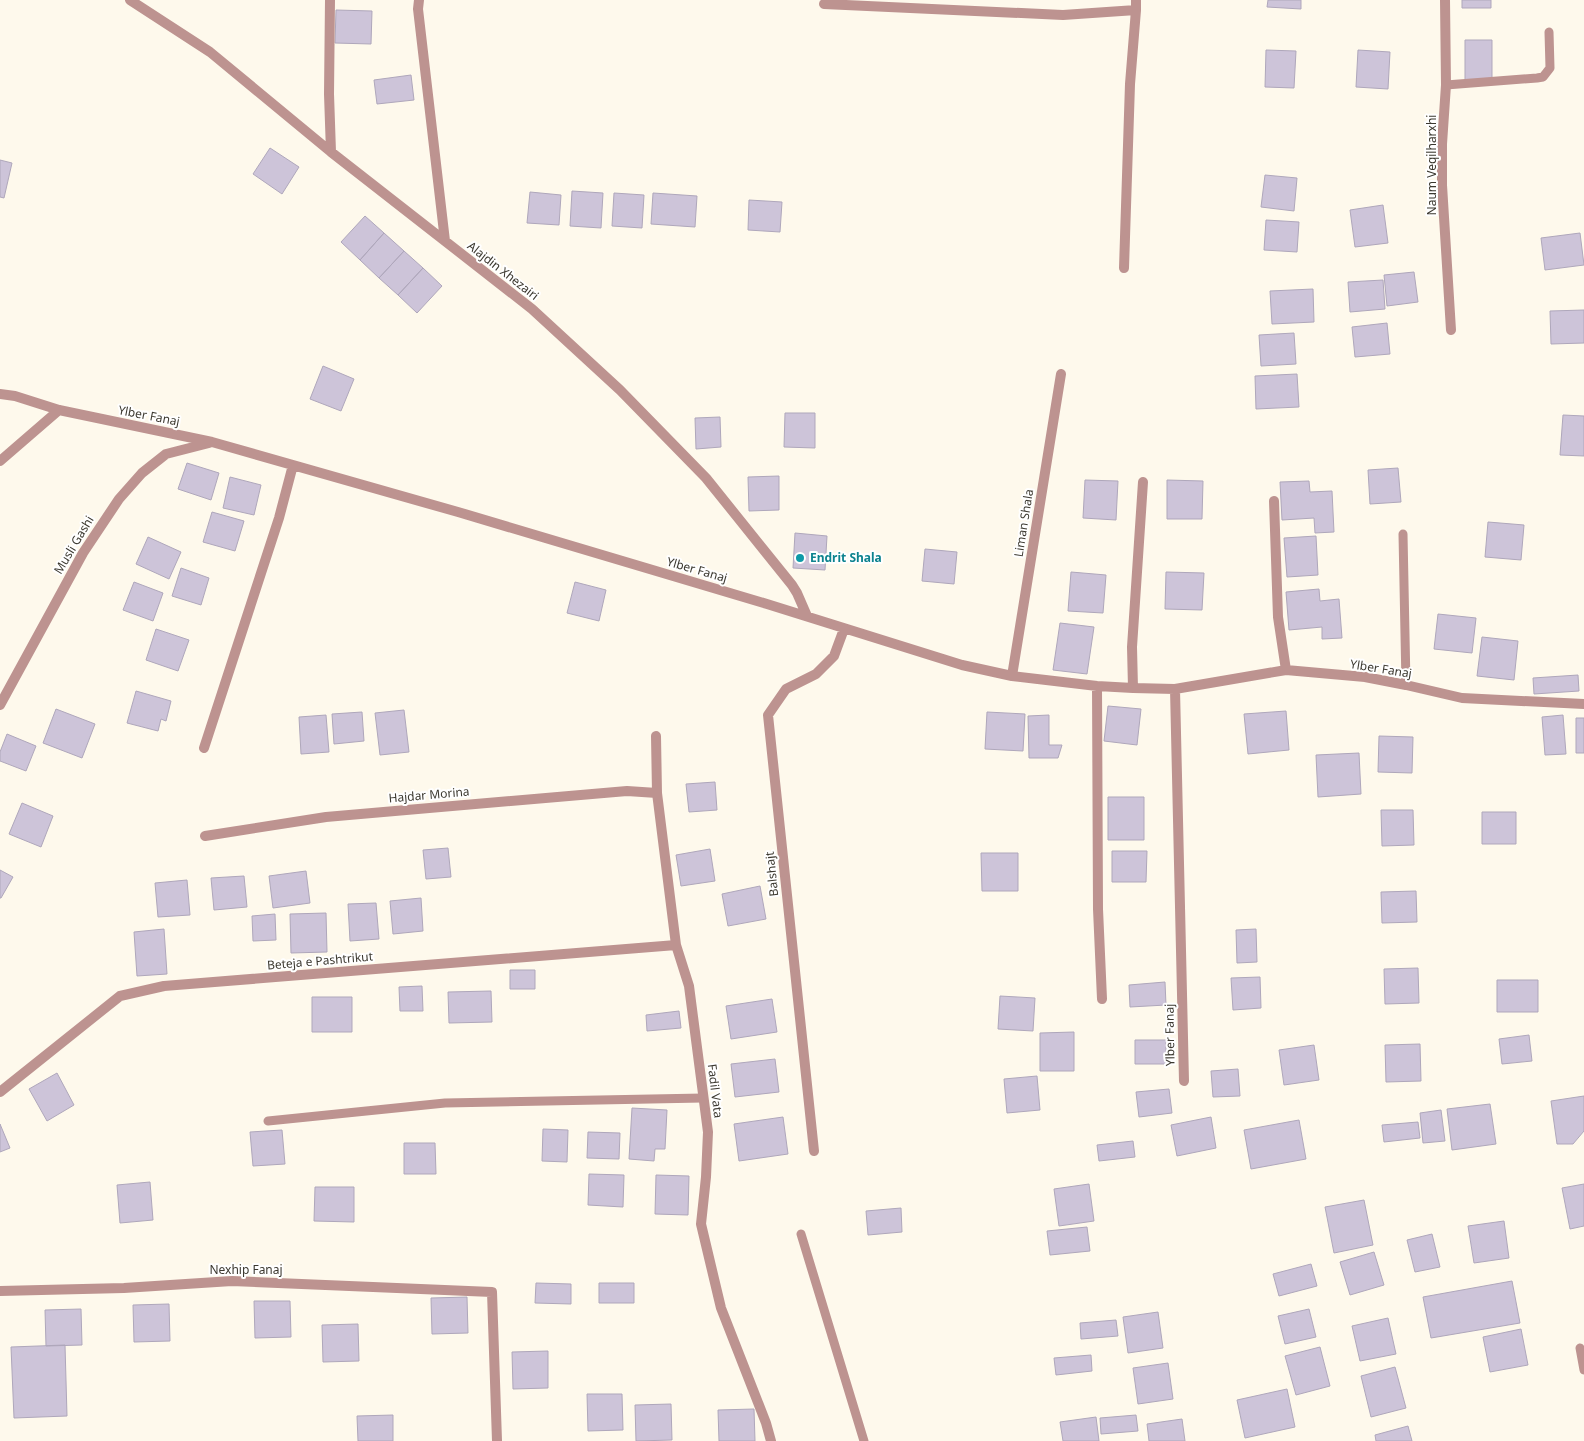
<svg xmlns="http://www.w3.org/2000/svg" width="1584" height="1441" viewBox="0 0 1584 1441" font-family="'Noto Sans',sans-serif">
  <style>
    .building { fill: #cdc4d9; stroke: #afa7bb }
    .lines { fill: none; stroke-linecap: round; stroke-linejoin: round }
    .lane { stroke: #bd9390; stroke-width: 9 }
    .street { stroke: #bd9390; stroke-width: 10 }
    .culture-dot { fill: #0f9aa8; stroke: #fff; stroke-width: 2 }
    .labels { text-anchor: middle; stroke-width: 4; stroke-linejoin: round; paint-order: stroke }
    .street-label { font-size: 12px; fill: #3b382f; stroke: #fff }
    .culture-label { font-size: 12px; font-weight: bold; fill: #0d838f; stroke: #fff; text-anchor: start }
  </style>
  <rect width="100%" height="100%" fill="#fef9ec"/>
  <path class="building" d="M1268,0H1301V9L1267,7Z
    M1462,0H1491V8H1462Z
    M336,10L372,11L371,44L335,43Z
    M1465,40H1492V80H1465Z
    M1266,50L1296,51L1294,88L1265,87Z
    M1358,50L1390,52L1388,89L1356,87Z
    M411,75L414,100L377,104L374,80Z
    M270,148L299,167L282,194L253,174Z
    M0,160L12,163L4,198L0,197Z
    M1265,175L1297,178L1294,211L1261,207Z
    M572,191L603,193L601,228L570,226Z
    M530,192L561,195L559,225L527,223Z
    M614,193L644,195L642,228L612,226Z
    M653,193L697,196L695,227L651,224Z
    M749,200L782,202L780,232L748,230Z
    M1383,205L1388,243L1355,247L1350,210Z
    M365,216L384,233L360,260L341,242Z
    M1266,220L1299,222L1297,252L1264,250Z
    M384,233L404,251L379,278L360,260Z
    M1580,233L1584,265L1545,270L1541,238Z
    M404,251L423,268L398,295L379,278Z
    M423,268L442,286L417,313L398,295Z
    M1414,272L1418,302L1387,306L1384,275Z
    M1383,280L1385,309L1350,312L1348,282Z
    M1313,289L1314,322L1272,324L1270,291Z
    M1584,310V343L1551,344L1550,311Z
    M1387,323L1390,354L1355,357L1352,327Z
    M1294,333L1296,364L1261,366L1259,335Z
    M323,366L354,379L341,411L310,399Z
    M1297,374L1299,407L1256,409L1255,376Z
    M785,413H815V448L784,447Z
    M1563,415L1584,416V456L1560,455Z
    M720,417L721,447L696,449L695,418Z
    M187,463L219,473L211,500L178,489Z
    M1398,468L1401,502L1370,504L1368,470Z
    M779,476V510L749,511L748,477Z
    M230,477L261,485L254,515L223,508Z
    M1085,480L1118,481L1116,520L1083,518Z
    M1167,480L1203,481L1202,519H1167Z
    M1309,481L1310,492L1332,491L1334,532L1315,533L1314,518L1282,520L1280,482Z
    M212,512L244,521L235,551L203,542Z
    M1488,522L1524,525L1521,560L1485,557Z
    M795,533L827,536L825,570L793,568Z
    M1316,536L1318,575L1287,577L1284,538Z
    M148,537L181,552L169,579L136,564Z
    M925,549L957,552L954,584L922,581Z
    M181,568L209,578L201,605L172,596Z
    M1071,572L1106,575L1103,613L1068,611Z
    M1166,572L1204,573L1202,610L1165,609Z
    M134,582L163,593L153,621L123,610Z
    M575,582L606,590L599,621L567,613Z
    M1319,589L1320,601L1339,599L1342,638L1322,639V627L1289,630L1286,592Z
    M1438,614L1476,618L1472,653L1434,649Z
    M1060,623L1094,627L1087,674L1053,670Z
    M156,629L189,640L178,671L146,660Z
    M1482,637L1518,641L1514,680L1477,676Z
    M1578,675L1579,691L1534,694L1533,678Z
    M136,691L171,701L166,721L161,719L158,731L127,723Z
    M1108,706L1141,709L1137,745L1104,741Z
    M56,709L95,724L82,758L43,743Z
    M404,710L409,752L380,755L375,713Z
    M1286,711L1289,750L1248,754L1244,714Z
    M362,712L364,741L334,744L332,714Z
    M987,712L1025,714L1023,751L985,749Z
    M326,715L329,752L301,754L299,717Z
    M1049,715V745H1062L1058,758H1029L1028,716Z
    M1563,715L1566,754L1545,755L1542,717Z
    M1576,718H1584V753H1576Z
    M7,734L36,746L26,771L0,761V752Z
    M1379,736L1413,737L1412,773L1378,772Z
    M1359,753L1361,794L1318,797L1316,755Z
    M715,782L717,810L689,812L686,784Z
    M1108,797H1144V840H1108Z
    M22,803L53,816L41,847L9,834Z
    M1381,810H1413L1414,845L1382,846Z
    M1482,812H1516V844H1482Z
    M448,848L451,877L426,879L423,850Z
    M710,849L715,881L681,886L676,855Z
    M1112,851H1147L1146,882H1112Z
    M981,853H1018V891H982Z
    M0,870L13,877L1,898H0Z
    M306,871L310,903L273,908L269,876Z
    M244,876L247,907L214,910L211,878Z
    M187,880L190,915L158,917L155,883Z
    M760,886L766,919L728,926L722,894Z
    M1416,891L1417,922L1382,923L1381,892Z
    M421,898L423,931L393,934L390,901Z
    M376,903L379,939L350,941L348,904Z
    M326,913L327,952L291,953L290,914Z
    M275,914L276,940L253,941L252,916Z
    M164,929L167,974L137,976L134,932Z
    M1256,929L1257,962L1237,963L1236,930Z
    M1418,968L1419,1003L1385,1004L1384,969Z
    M510,970H535V989H510Z
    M1260,977L1261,1008L1233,1010L1231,978Z
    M1497,980H1538V1012H1497Z
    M1165,982L1166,1005L1130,1007L1129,985Z
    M422,986L423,1011H400L399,987Z
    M491,991L492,1022L449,1023L448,992Z
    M1000,996L1035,998L1033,1031L998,1029Z
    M312,997H352V1032H312Z
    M772,999L777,1032L731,1039L726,1006Z
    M679,1011L681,1028L647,1031L646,1015Z
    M1074,1032V1071H1040V1033Z
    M1529,1035L1532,1061L1502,1064L1499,1039Z
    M1135,1040H1166V1064H1135Z
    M1420,1044L1421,1081L1386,1082L1385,1045Z
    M1314,1045L1319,1080L1284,1085L1279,1050Z
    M775,1059L779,1092L735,1097L731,1064Z
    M1238,1069L1240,1096L1213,1097L1211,1071Z
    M57,1073L74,1105L47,1121L29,1089Z
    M1037,1076L1040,1110L1007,1113L1004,1079Z
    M1169,1089L1172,1113L1139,1117L1136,1092Z
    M1584,1096V1131L1573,1144H1557L1551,1101Z
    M1490,1104L1496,1144L1452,1150L1447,1109Z
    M632,1108L667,1110L665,1149H655L654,1161L629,1159Z
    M1441,1110L1445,1141L1423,1143L1420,1113Z
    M783,1117L788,1154L739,1161L734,1124Z
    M1211,1117L1216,1148L1177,1156L1171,1125Z
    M1299,1120L1306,1159L1251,1169L1244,1130Z
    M1418,1122L1420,1138L1384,1142L1382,1125Z
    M0,1124L10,1148L0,1152Z
    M543,1129L568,1130L567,1162L542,1161Z
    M282,1130L285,1164L253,1166L250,1132Z
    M588,1132L620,1133L619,1159L587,1158Z
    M1133,1141L1135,1157L1099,1161L1097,1145Z
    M404,1143H435L436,1174H404Z
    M589,1174L624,1175L623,1207L588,1205Z
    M656,1175L689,1176L688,1215L655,1214Z
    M150,1182L153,1220L120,1223L117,1185Z
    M1089,1184L1094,1221L1059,1226L1054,1189Z
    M1584,1184V1226L1570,1229L1562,1188Z
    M315,1187H354V1222L314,1221Z
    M1364,1200L1373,1245L1334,1253L1325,1207Z
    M901,1208L902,1232L868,1235L866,1211Z
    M1504,1221L1509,1258L1474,1263L1468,1226Z
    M1087,1227L1090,1251L1050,1255L1047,1231Z
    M1432,1234L1440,1267L1415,1272L1407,1240Z
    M1374,1252L1384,1285L1350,1295L1340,1262Z
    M1311,1264L1317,1286L1279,1296L1273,1274Z
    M1512,1281L1520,1323L1431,1338L1423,1297Z
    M536,1283L571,1284V1304L535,1303Z
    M599,1283H634V1303H599Z
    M467,1297L468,1333L432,1334L431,1298Z
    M254,1301H290L291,1337L255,1338Z
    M169,1304L170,1341L134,1342L133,1305Z
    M81,1309L82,1345L46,1346L45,1310Z
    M1309,1309L1316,1337L1285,1344L1278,1316Z
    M1158,1312L1163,1348L1128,1353L1123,1317Z
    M1388,1318L1396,1354L1360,1361L1352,1326Z
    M1116,1320L1118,1336L1081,1339L1080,1323Z
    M358,1324L359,1361L323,1362L322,1325Z
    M1521,1329L1528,1365L1490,1372L1483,1337Z
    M65,1345L67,1416L14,1418L11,1347Z
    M1320,1347L1330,1386L1296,1395L1285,1356Z
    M548,1351V1388L513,1389L512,1352Z
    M1091,1355L1092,1371L1056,1375L1054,1358Z
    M1168,1363L1173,1399L1138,1404L1133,1368Z
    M1395,1367L1406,1408L1371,1417L1361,1376Z
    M1287,1389L1295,1427L1245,1438L1237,1400Z
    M587,1394H622L623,1430L588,1431Z
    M671,1404L672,1440L636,1441L635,1405Z
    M754,1409L755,1441H719L718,1410Z
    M393,1415V1441H358L357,1416Z
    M1136,1415L1138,1431L1101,1434L1100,1418Z
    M1096,1417L1099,1441H1063L1060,1422Z
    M1182,1419L1185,1441H1149L1147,1424Z
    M1408,1426L1412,1441H1376L1375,1435Z"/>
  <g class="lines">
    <path class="lane" d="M1446,85L1537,78L1543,77L1550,68L1549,32
      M1403,534L1406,685
      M268,1121L445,1103L703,1098
      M801,1234L864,1441
      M1580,1348L1584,1370"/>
    <path class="street" d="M130,0L210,52L331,152L532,309L620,390L706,478L792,585L797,593L807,616
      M330,0L329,94L331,152
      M419,0L418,9L445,241
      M1445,0L1446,85L1442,144V185L1451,330
      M824,4L1063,15L1136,10V0
      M1124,268L1130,84L1136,10
      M0,394L15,396L59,410L212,442L458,512L767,604L962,665L1012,676L1097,686L1133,688L1175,689L1286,670L1365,677L1406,685L1462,698L1584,704
      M0,461L59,410
      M1274,501L1278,617L1286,670
      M1012,676L1061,374
      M1097,686L1098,909L1102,999
      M1133,688L1132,647L1143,482
      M1175,689L1184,1081
      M0,705L83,553L119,499L142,473L166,454L209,443
      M656,736L657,793L676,945L689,986L708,1132L706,1177L701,1224L721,1308L766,1423L771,1441
      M204,748L279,518L293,465
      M205,836L326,817L627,791L657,793
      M0,1092L120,996L164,986L676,945
      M814,1151L768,715L786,689L816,674L834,656L844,629
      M0,1291L124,1288L232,1281L492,1292L497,1441"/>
  </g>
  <circle class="culture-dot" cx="800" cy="558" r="5"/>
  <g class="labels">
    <g class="street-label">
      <text transform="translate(1432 165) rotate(-90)" y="4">Naum Veqilharxhi</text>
      <text transform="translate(503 271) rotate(38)" y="4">Alajdin Xhezairi</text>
      <text transform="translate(149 416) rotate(11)" y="4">Ylber Fanaj</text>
      <text transform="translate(1024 523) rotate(-81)" y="4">Liman Shala</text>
      <text transform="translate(74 545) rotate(-59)" y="4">Musli Gashi</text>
      <text transform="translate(697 570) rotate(16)" y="4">Ylber Fanaj</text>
      <text transform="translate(1381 669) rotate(9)" y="4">Ylber Fanaj</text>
      <text transform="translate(429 795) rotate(-5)" y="4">Hajdar Morina</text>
      <text transform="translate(772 874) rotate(-96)" y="4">Balshajt</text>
      <text transform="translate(320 961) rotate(-5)" y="4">Beteja e Pashtrikut</text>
      <text transform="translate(1170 1035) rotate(-91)" y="4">Ylber Fanaj</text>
      <text transform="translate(715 1091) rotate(83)" y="4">Fadil Vata</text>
      <text x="246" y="1274">Nexhip Fanaj</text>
    </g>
    <g class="culture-label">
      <text x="810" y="562">Endrit Shala</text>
    </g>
  </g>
</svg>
